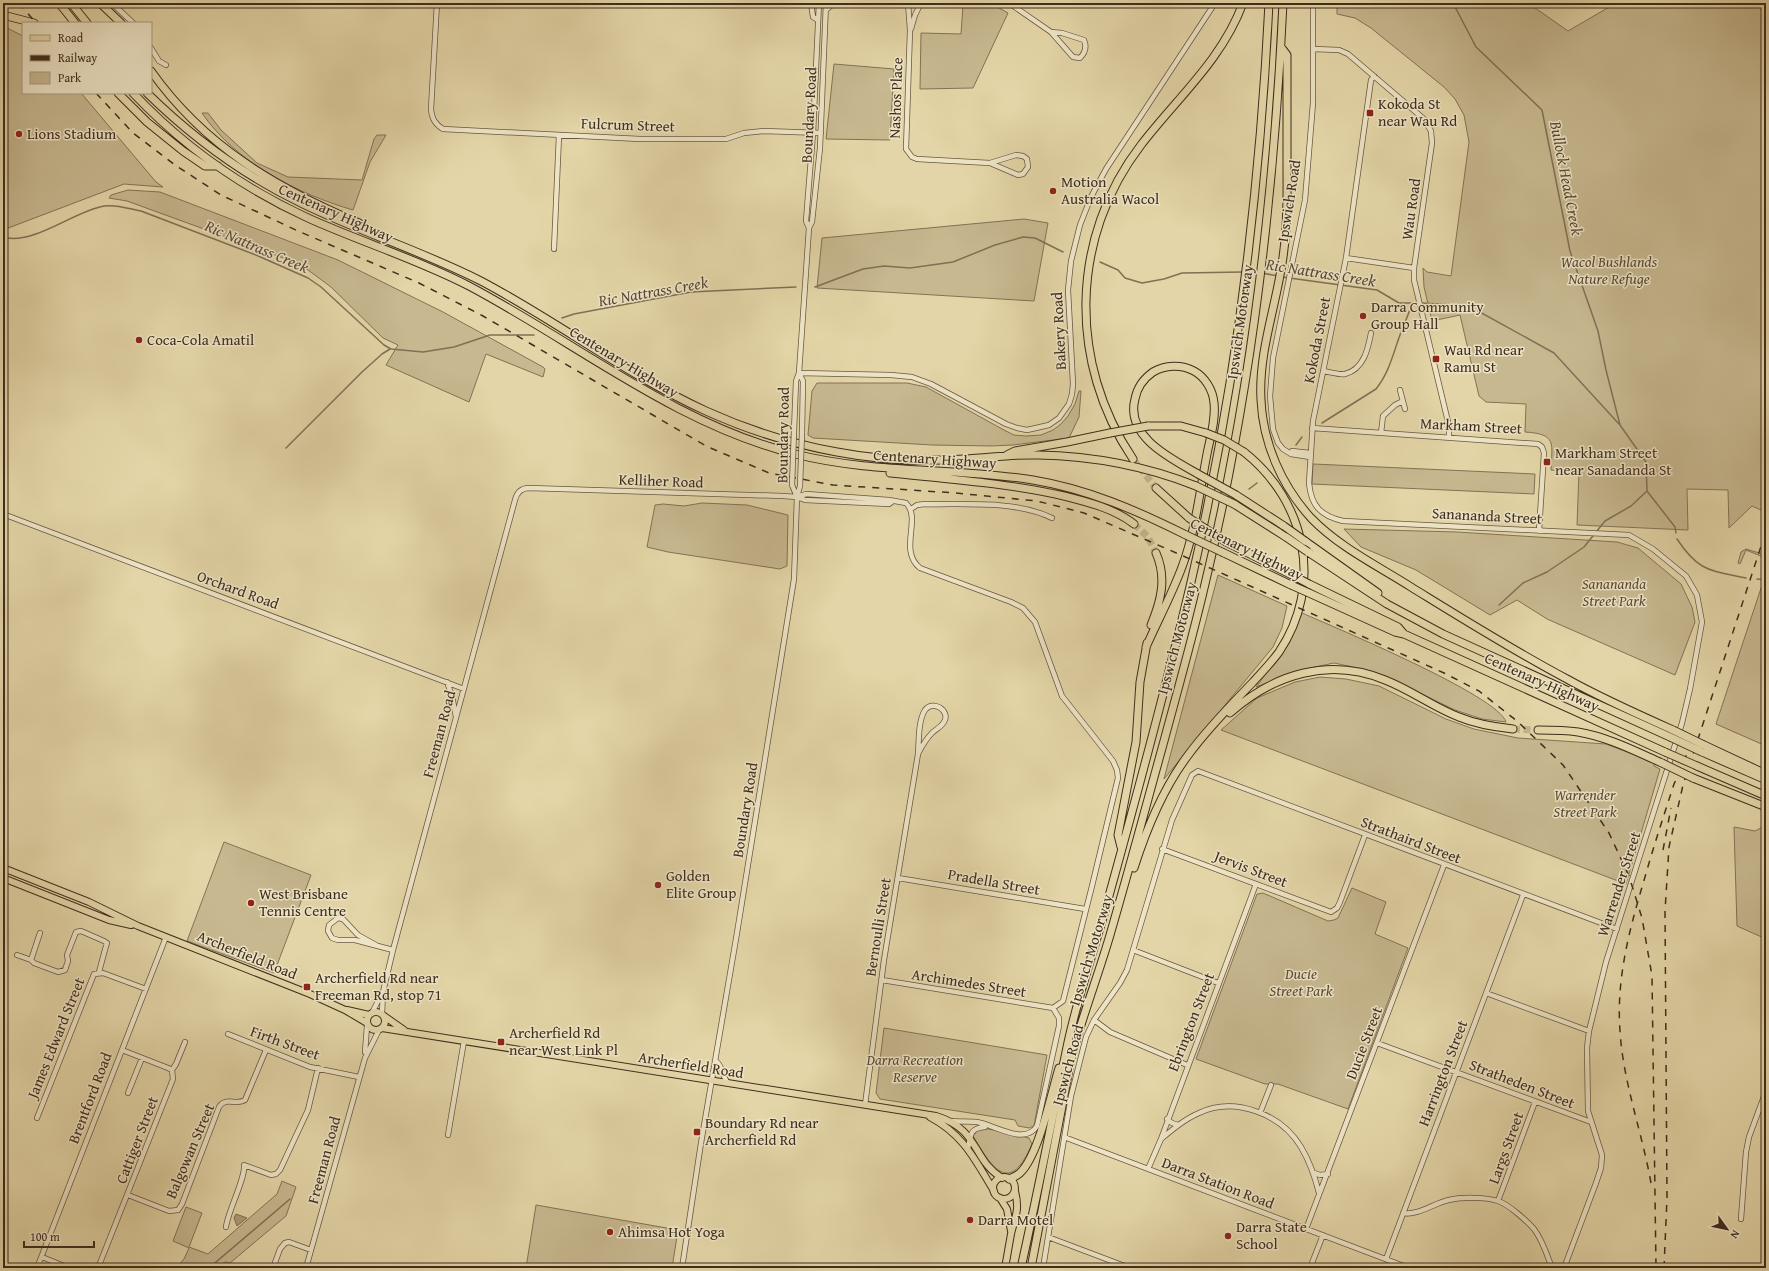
<svg xmlns="http://www.w3.org/2000/svg" width="1769" height="1271" viewBox="0 0 1769 1271" font-family="'Gentium Book Plus',serif">
  <style>
    .green { fill: #c7b890; stroke: #837256 }
    .water { fill: #ab9c78; stroke: #807054 }
    .lines { fill: none; stroke-linecap: round; stroke-linejoin: round }
    .stream { stroke: #807054; stroke-width: 1.5 }
    .highway-tunnel { stroke: #c2b38b; stroke-width: 7; stroke-dasharray: 7 3.5; stroke-linecap: butt }
    .minor-casing { stroke: #685740; stroke-width: 6 }
    .major-casing { stroke: #3f2d1d; stroke-width: 8 }
    .highway-casing { stroke: #3f2d1d; stroke-width: 9 }
    .minor { stroke: #ede4c6; stroke-width: 4.5 }
    .major { stroke: #e3d5a7; stroke-width: 6 }
    .highway { stroke: #e3d5a7; stroke-width: 7 }
    .rail { stroke: #3f2d1d; stroke-width: 1.5; stroke-dasharray: 7 7; stroke-linecap: butt }
    .minor-bridge-casing { stroke: #685740; stroke-width: 6; stroke-linecap: butt }
    .highway-bridge-casing { stroke: #3f2d1d; stroke-width: 9; stroke-linecap: butt }
    .minor-bridge { stroke: #ede4c6; stroke-width: 4.5 }
    .highway-bridge { stroke: #e3d5a7; stroke-width: 7 }
    .poi-dot { fill: #8f2418; stroke: #ede4c6; stroke-width: 1.5 }
    .labels { text-anchor: middle; stroke-width: 3; stroke-linejoin: round; paint-order: stroke }
    .street-label { font-size: 15px; fill: #3f2d1d; stroke: #ede4c6 }
    .poi-label { font-size: 15px; fill: #3f2d1d; stroke: #ede4c6; text-anchor: start }
    .park-label { font-size: 15px; font-style: italic; fill: #5a4934; stroke: #ede4c6 }
    .water-label { font-size: 16px; font-style: italic; fill: #5a4934; stroke: #ede4c6 }
  </style>
  <rect width="100%" height="100%" fill="#e3d5a7"/>
  <filter id="stains"><feTurbulence type="fractalNoise" baseFrequency=".005" numOctaves="4"/><feColorMatrix values="0 0 0 0 .2 0 0 0 0 .09 0 0 0 0 .02 0 0 0 .5 -.17"/></filter>
  <radialGradient id="worn" r=".72"><stop offset=".6" stop-color="#630" stop-opacity="0"/><stop offset="1" stop-color="#630" stop-opacity=".3"/></radialGradient>
  <path class="green" d="M1337,3H1528L1568,31L1616,3H1766V503L1763,511L1752,506L1729,528L1728,490L1687,489L1688,530L1577,525L1579,472L1551,470C1552,443 1557,434 1525,432L1526,404L1486,402L1479,396L1460,315L1432,321L1424,287L1423,268L1427,272L1451,276L1469,142L1464,115L1455,99L1444,87L1371,28L1355,18L1337,14Z
    M992,4L1008,13L973,88L920,89L921,33L961,34L963,5Z
    M3,26L23,36V93H81L156,182L163,187L124,184L3,230Z
    M834,64L894,69L890,140L826,139Z
    M202,113H208L221,130L257,163L288,177L362,180L374,139L377,135H386L370,162L353,210C298,194 235,162 202,113Z
    M128,190L160,192L338,260L443,312L543,367L545,369L543,377L486,354L469,402L386,365L398,345L383,338L331,287L300,264L127,201L109,198L111,195Z
    M1024,219L1048,223L1034,301L817,288L822,238Z
    M817,383H907L926,387L1004,430L1014,435L1026,436L1041,435L1053,430L1061,424L1068,416L1075,404L1079,391H1081L1079,417L1069,438L1013,445L991,446L932,445L813,438L808,435L812,391Z
    M1313,464L1535,474L1534,494L1312,484Z
    M702,503L747,505L788,515L787,566L780,569L668,552L647,547L655,505L663,504L684,506Z
    M1344,529L1457,532L1617,542L1638,548L1681,584L1692,607L1695,622L1675,675L1547,619L1517,600L1490,615L1416,570L1361,547Z
    M1746,549L1766,555V562L1763,557L1746,550L1740,564L1738,563L1741,552Z
    M1766,573V746L1716,724Z
    M1218,575L1287,606L1282,628L1273,647L1164,779Z
    M1302,613C1334,627 1499,696 1506,722L1482,719L1455,710L1386,677L1367,670L1334,663L1301,670L1256,687L1286,647Z
    M1320,677L1346,679L1379,686L1446,719L1474,729L1518,738L1606,744L1654,762V766L1660,769L1626,884L1221,730L1257,698L1295,682Z
    M1734,827L1755,831L1763,827L1766,828V939L1737,926Z
    M224,842L311,875L274,973L187,941Z
    M1352,888L1386,902L1375,934L1408,948L1348,1109L1278,1084H1265L1196,1059L1257,894L1263,893L1328,921L1334,920L1338,918Z
    M884,1028L1047,1055L1034,1126L1029,1128L1018,1126L1015,1120L880,1099L876,1093Z
    M984,1128L1029,1138L1032,1144C1010,1195 993,1170 973,1136L977,1131Z
    M282,1181L296,1187L286,1216L230,1263L225,1262L217,1268H176L184,1259L189,1248L173,1241L186,1207L202,1213L189,1247L208,1254L277,1194Z
    M536,1205L678,1230L672,1268H526Z"/>
  <path class="water" d="M236,1214L247,1218L237,1226L234,1218Z"/>
  <g class="lines">
    <path class="stream" d="M1453,3L1476,47L1542,110L1570,251L1598,331L1606,370L1620,425L1646,462L1647,491L1675,527L1676,533
      M3,237C33,246 74,211 104,206C116,204 130,209 141,211L256,255L308,278L321,287L384,345L391,349L423,352L454,347L490,335H534
      M1100,262L1118,270L1125,278L1142,283L1164,279L1182,273L1243,272
      M1249,272L1259,273
      M1262,273L1278,276
      M1282,277L1377,290L1399,303H1418
      M815,287L863,269L884,266L910,268L953,262L995,245L1023,237L1035,238L1063,252
      M1422,303L1469,306L1554,353L1619,424
      M562,318L574,314L691,292L796,287
      M1322,423L1376,389C1389,373 1393,354 1400,335C1404,324 1409,314 1412,303
      M1296,445L1302,437
      M286,448L362,372L382,354L390,349
      M1249,489L1257,483
      M1677,539C1699,572 1709,570 1746,578
      M1757,579L1766,580
      M1499,605L1523,583L1547,572L1584,547L1605,521L1631,506L1647,491
      M209,1268L290,1199"/>
    <path class="highway-tunnel" d="M1133,459L1156,488
      M1134,524L1148,537L1156,553
      M1513,729L1538,730"/>
    <defs>
      <path id="minor" d="M112,3L133,23
        M437,3L431,109C432,119 435,124 443,129L640,139H726L744,133L764,131L821,133
        M811,3L813,17L818,20
        M908,3L910,30L906,149L912,157L917,159L990,163L1018,175L1023,174L1028,167L1027,159L1023,156L1016,155L990,163
        M911,3H920
        M1009,3L1051,32L1073,57L1080,58C1085,53 1087,47 1084,40L1062,33L1051,32
        M826,10L834,3
        M911,29L915,15L921,3
        M151,48L159,61L166,65
        M1313,49L1339,50L1348,54L1424,119L1431,131L1432,143L1414,268V280L1449,426V437
        M1374,76L1371,80L1346,258L1313,421L1309,483C1311,506 1321,516 1343,521L1629,535L1653,549L1686,576L1697,595L1702,622L1690,689L1682,723L1606,962L1589,1031L1587,1048L1588,1111L1602,1155L1601,1168L1596,1183L1564,1268
        M809,228L806,221L813,133L819,3
        M554,249L559,135
        M1346,258L1414,268
        M1323,371C1330,372 1339,375 1345,374C1364,369 1368,349 1371,333
        M799,373L891,375L912,377L931,384L1006,424L1017,428L1027,430L1049,425L1059,418L1069,404L1072,394L1073,384L1068,290L1071,261L1080,225L1091,197L1106,169L1215,3
        M799,373L803,381L802,433
        M1400,390L1405,409
        M1312,428L1538,444L1542,447L1544,453L1539,531
        M794,431L796,381L799,373L809,228L812,222L820,148L826,3
        M1381,433L1383,416L1395,405L1403,401
        M1292,451L1310,453
        M1310,457L1291,454L1283,449L1278,443L1273,429L1270,396L1273,358L1305,200L1313,103V3
        M792,485L797,497
        M797,497L805,500L889,504L893,501
        M911,509L917,505L925,504C964,505 1015,500 1052,518
        M3,514L464,689
        M447,682L452,696L456,717
        M1162,849L1331,912L1337,908L1340,902L1365,835
        M898,878L1085,909
        M40,933L31,960L34,963L58,972L65,970L68,961L67,955L76,932L81,931L104,941L107,943L106,946L99,972
        M376,945L358,935L343,919L338,918L329,925L328,931L332,938L338,940H355L393,950
        M1133,950L1218,983
        M17,955L31,960
        M882,980L1053,1008
        M1486,993L1589,1031
        M372,1013L382,993
        M382,1014L383,992L393,950L515,500C517,492 521,488 529,488L783,496L797,497L806,494L889,500L906,503C922,519 898,550 920,568L1011,602L1023,608L1035,622L1062,696L1113,761L1117,770L1118,778L1092,886L1063,1001L1053,1008
        M1094,1020L1110,1032L1187,1065
        M228,1034L310,1067L359,1077
        M1377,1043L1591,1122
        M365,1052L367,1026
        M715,1060C724,1067 721,1075 728,1083
        M172,1070L176,1064L185,1042
        M128,1093L142,1058
        M865,1105L884,960L918,754C919,741 918,721 925,710C933,699 951,711 944,722C941,727 936,729 932,733C926,739 922,746 918,754
        M1260,1113L1271,1085
        M37,1118L94,974L103,973L146,989
        M1167,1119L1172,1123L1178,1125
        M951,1121C960,1122 968,1121 977,1122C995,1125 1025,1146 1037,1126L1059,1026V1018L1053,1008
        M448,1135L464,1041
        M1064,1137L1409,1268
        M1161,1139C1173,1129 1185,1119 1199,1113C1235,1096 1281,1114 1301,1147C1310,1162 1315,1177 1319,1193
        M968,1148C971,1136 969,1128 985,1127
        M1148,1169L1161,1139L1256,884
        M1314,1173L1320,1175L1328,1174
        M128,1195L169,1211L178,1210L182,1204L219,1107C226,1096 236,1106 245,1100L266,1050
        M1498,1201L1535,1102
        M1403,1213C1418,1216 1434,1203 1449,1200C1462,1197 1485,1197 1498,1201C1508,1204 1527,1221 1534,1229C1543,1241 1547,1255 1552,1268
        M3,1215L5,1209
        M1741,1219L1746,1152L1749,1137L1766,1091
        M226,1227C228,1211 246,1177 244,1165L271,1175L276,1174L280,1170L308,1110L318,1068
        M1306,1229L1444,865
        M1048,1237L1130,1268
        M42,1257L69,1268
        M1386,1259L1523,895
        M37,1268L166,937
        M98,1268L173,1079L172,1070L168,1068L122,1050
        M158,1268H159
        M273,1268L280,1249L285,1243L289,1242L311,1250
        M306,1268L365,1058L379,1030
        M682,1268L701,1143L737,933L794,579L797,497L800,486
        M1043,1268L1071,1096L1086,1037L1094,1020L1120,983L1127,970L1172,820L1192,775L1198,771L1617,929
        M1310,1268L1323,1235"/>
      <path id="major" d="M3,868L89,902L138,926L310,994L345,1010L367,1023
        M3,878L109,920L131,925
        M347,1010L369,1015
        M367 1021a9 9 0 1 1 18 0a9 9 0 1 1-18 0Z
        M384,1016L404,1030
        M382,1028L936,1116C980,1129 972,1160 1002,1178
        M930,1117C964,1135 975,1160 994,1191
        M993 1188a11 11 0 1 1 22 0a11 11 0 1 1-22 0Z
        M1000,1198L1007,1209L1011,1231
        M1005,1268C1007,1257 1009,1245 1011,1234C1015,1216 1020,1211 1015,1191"/>
      <path id="highway" d="M59,3L75,23
        M71,3L87,23
        M100,3L121,23
        M3,15L34,23
        M1281,47L1287,55C1287,91 1287,127 1287,163C1287,192 1288,220 1284,249C1279,299 1258,349 1261,400C1263,444 1282,486 1311,518C1339,547 1378,566 1411,587C1463,619 1514,651 1567,679C1601,698 1637,714 1673,730
        M151,71C204,146 276,188 359,223
        M118,93L147,122L183,151L205,166H218
        M133,93C182,145 243,188 308,218C361,242 417,259 469,286C577,343 675,424 795,454C873,474 954,467 1033,480C1087,489 1136,510 1186,535
        M147,93C193,138 243,175 301,203C360,232 422,251 481,281C557,321 627,375 706,411C748,430 792,444 837,452C879,460 922,462 964,459C989,458 1013,454 1038,455C1092,456 1146,466 1196,486
        M1148,426H1181L1206,433
        M1007,455L1015,451L1067,442L1110,433
        M1133,459C1068,363 1070,237 1141,145C1177,98 1222,60 1243,3
        M890,473C948,479 1007,483 1064,496C1088,502 1115,509 1134,524
        M1156,488L1189,518
        M1236,495L1284,526
        M1234,504L1286,537
        M1305,541L1378,593
        M1226,542L1292,575
        M1308,552L1387,604L1443,634L1670,737
        M1224,553L1291,585
        M1309,584L1398,627L1404,634
        M1309,593L1395,632L1404,634L1665,752
        M1151,625C1161,601 1167,578 1156,553
        M1146,647C1158,620 1172,594 1182,567C1195,533 1200,490 1207,454C1210,438 1216,420 1214,403C1213,390 1205,377 1194,371C1181,364 1165,365 1153,372C1143,379 1137,388 1135,399C1125,437 1172,459 1198,474
        M1230,713C1274,674 1329,657 1385,680C1411,690 1433,707 1459,717C1476,724 1494,727 1513,729
        M1538,730C1552,730 1565,730 1578,732C1608,737 1635,751 1662,763
        M1704,745L1766,774
        M1702,752L1766,780
        M1697,766L1766,796
        M1693,778L1766,807
        M1121,847L1118,835L1136,742L1140,682L1147,643
        M1134,868C1147,827 1163,788 1189,754C1208,728 1231,705 1253,682C1262,672 1271,663 1279,652C1324,585 1306,501 1244,452
        M1009,1179C1013,1177 1017,1176 1020,1173C1039,1155 1051,1094 1059,1068
        M1021,1268C1037,1196 1051,1124 1066,1052C1075,1005 1091,960 1104,914C1127,831 1150,747 1171,663C1228,447 1258,226 1269,3
        M1031,1268L1071,1059C1082,1017 1098,976 1110,935C1129,870 1146,806 1164,741C1178,689 1193,636 1205,584C1251,393 1274,198 1283,3"/>
    </defs>
    <use href="#minor" class="minor-casing"/>
    <use href="#major" class="major-casing"/>
    <use href="#highway" class="highway-casing"/>
    <use href="#minor" class="minor"/>
    <use href="#major" class="major"/>
    <use href="#highway" class="highway"/>
    <path class="rail" d="M19,3L36,23
      M96,93L133,133L175,165L221,195L298,231L419,283L483,316L706,446L769,473L833,485L956,493L1037,501L1084,513L1181,555L1444,673L1479,691L1517,721L1563,765L1609,833L1629,876L1642,918L1652,976L1656,1268
      M1663,850L1671,808
      M1651,1183C1642,1132 1623,1082 1620,1031C1616,978 1630,927 1645,877C1654,845 1664,815 1674,784C1679,773 1684,762 1688,750
      M1664,1268L1667,1198L1665,911L1669,847L1683,785L1766,531"/>
    <defs>
      <path id="minor-bridge" d="M792,485L794,431
        M800,486L802,433"/>
      <path id="highway-bridge" d="M1110,433L1148,426
        M1206,433L1224,440L1244,452
        M1198,474L1236,495
        M1196,486L1234,504
        M1189,518L1226,542
        M1284,526L1305,541
        M1186,535L1224,553
        M1286,537L1308,552
        M1292,575L1309,584
        M1291,585L1309,593
        M1673,730L1704,745
        M1670,737L1702,752
        M1665,752L1697,766
        M1662,763L1693,778"/>
    </defs>
    <use href="#minor-bridge" class="minor-bridge-casing"/>
    <use href="#highway-bridge" class="highway-bridge-casing"/>
    <use href="#minor-bridge" class="minor-bridge"/>
    <use href="#highway-bridge" class="highway-bridge"/>
  </g>
  <g class="poi-dot">
    <rect x="1366" y="109" width="8" height="8" rx="2"/>
    <circle cx="19" cy="134" r="4"/>
    <circle cx="1053" cy="191" r="4"/>
    <circle cx="1363" cy="316" r="4"/>
    <circle cx="139" cy="340" r="4"/>
    <rect x="1432" y="355" width="8" height="8" rx="2"/>
    <rect x="1543" y="458" width="8" height="8" rx="2"/>
    <circle cx="658" cy="885" r="4"/>
    <circle cx="251" cy="903" r="4"/>
    <rect x="303" y="983" width="8" height="8" rx="2"/>
    <rect x="497" y="1038" width="8" height="8" rx="2"/>
    <rect x="693" y="1128" width="8" height="8" rx="2"/>
    <circle cx="970" cy="1220" r="4"/>
    <circle cx="610" cy="1232" r="4"/>
    <circle cx="1228" cy="1236" r="4"/>
  </g>
  <g class="labels">
    <g class="street-label">
      <text transform="translate(896 98) rotate(-88)" y="5">Nashos Place</text>
      <text transform="translate(809 115) rotate(-87)" y="5">Boundary Road</text>
      <text transform="translate(628 125) rotate(2)" y="5">Fulcrum Street</text>
      <text transform="translate(1289 201) rotate(-81)" y="5">Ipswich Road</text>
      <text transform="translate(1411 209) rotate(-82)" y="5">Wau Road</text>
      <text transform="translate(336 213) rotate(24)" y="5">Centenary Highway</text>
      <text transform="translate(1240 322) rotate(-82)" y="5">Ipswich Motorway</text>
      <text transform="translate(1059 331) rotate(-93)" y="5">Bakery Road</text>
      <text transform="translate(1317 340) rotate(-79)" y="5">Kokoda Street</text>
      <text transform="translate(624 362) rotate(31)" y="5">Centenary Highway</text>
      <text transform="translate(1471 426) rotate(3)" y="5">Markham Street</text>
      <text transform="translate(783 435) rotate(-89)" y="5">Boundary Road</text>
      <text transform="translate(935 459) rotate(4)" y="5">Centenary Highway</text>
      <text transform="translate(661 481) rotate(2)" y="5">Kelliher Road</text>
      <text transform="translate(1487 516) rotate(3)" y="5">Sanananda Street</text>
      <text transform="translate(1247 549) rotate(26)" y="5">Centenary Highway</text>
      <text transform="translate(238 590) rotate(20)" y="5">Orchard Road</text>
      <text transform="translate(1177 638) rotate(-75)" y="5">Ipswich Motorway</text>
      <text transform="translate(1542 682) rotate(24)" y="5">Centenary Highway</text>
      <text transform="translate(439 734) rotate(-75)" y="5">Freeman Road</text>
      <text transform="translate(745 810) rotate(-81)" y="5">Boundary Road</text>
      <text transform="translate(1411 840) rotate(21)" y="5">Strathaird Street</text>
      <text transform="translate(1251 869) rotate(21)" y="5">Jervis Street</text>
      <text transform="translate(994 882) rotate(10)" y="5">Pradella Street</text>
      <text transform="translate(1619 884) rotate(-72)" y="5">Warrender Street</text>
      <text transform="translate(878 927) rotate(-81)" y="5">Bernoulli Street</text>
      <text transform="translate(1091 950) rotate(-73)" y="5">Ipswich Motorway</text>
      <text transform="translate(247 955) rotate(22)" y="5">Archerfield Road</text>
      <text transform="translate(969 983) rotate(9)" y="5">Archimedes Street</text>
      <text transform="translate(1191 1022) rotate(-69)" y="5">Ebrington Street</text>
      <text transform="translate(56 1038) rotate(-68)" y="5">James Edward Street</text>
      <text transform="translate(285 1043) rotate(20)" y="5">Firth Street</text>
      <text transform="translate(1364 1043) rotate(-69)" y="5">Ducie Street</text>
      <text transform="translate(691 1065) rotate(9)" y="5">Archerfield Road</text>
      <text transform="translate(1068 1065) rotate(-75)" y="5">Ipswich Road</text>
      <text transform="translate(1443 1073) rotate(-69)" y="5">Harrington Street</text>
      <text transform="translate(1522 1084) rotate(21)" y="5">Stratheden Street</text>
      <text transform="translate(90 1098) rotate(-69)" y="5">Brentford Road</text>
      <text transform="translate(137 1140) rotate(-69)" y="5">Cattiger Street</text>
      <text transform="translate(1506 1148) rotate(-70)" y="5">Largs Street</text>
      <text transform="translate(190 1151) rotate(-67)" y="5">Balgowan Street</text>
      <text transform="translate(324 1160) rotate(-75)" y="5">Freeman Road</text>
      <text transform="translate(1218 1183) rotate(21)" y="5">Darra Station Road</text>
    </g>
    <g class="poi-label">
      <text x="1378" y="109">Kokoda St<tspan x="1378" dy="17">near Wau Rd</tspan></text>
      <text x="27" y="139">Lions Stadium</text>
      <text x="1061" y="187">Motion<tspan x="1061" dy="17">Australia Wacol</tspan></text>
      <text x="1371" y="312">Darra Community<tspan x="1371" dy="17">Group Hall</tspan></text>
      <text x="147" y="345">Coca-Cola Amatil</text>
      <text x="1444" y="355">Wau Rd near<tspan x="1444" dy="17">Ramu St</tspan></text>
      <text x="1555" y="458">Markham Street<tspan x="1555" dy="17">near Sanadanda St</tspan></text>
      <text x="666" y="881">Golden<tspan x="666" dy="17">Elite Group</tspan></text>
      <text x="259" y="899">West Brisbane<tspan x="259" dy="17">Tennis Centre</tspan></text>
      <text x="315" y="983">Archerfield Rd near<tspan x="315" dy="17">Freeman Rd, stop 71</tspan></text>
      <text x="509" y="1038">Archerfield Rd<tspan x="509" dy="17">near West Link Pl</tspan></text>
      <text x="705" y="1128">Boundary Rd near<tspan x="705" dy="17">Archerfield Rd</tspan></text>
      <text x="978" y="1225">Darra Motel</text>
      <text x="1236" y="1232">Darra State<tspan x="1236" dy="17">School</tspan></text>
      <text x="618" y="1237">Ahimsa Hot Yoga</text>
    </g>
    <g class="park-label">
      <text x="1609" y="267">Wacol Bushlands<tspan x="1609" dy="17">Nature Refuge</tspan></text>
      <text x="1614" y="589">Sanananda<tspan x="1614" dy="17">Street Park</tspan></text>
      <text x="1585" y="800">Warrender<tspan x="1585" dy="17">Street Park</tspan></text>
      <text x="1301" y="979">Ducie<tspan x="1301" dy="17">Street Park</tspan></text>
      <text x="915" y="1065">Darra Recreation<tspan x="915" dy="17">Reserve</tspan></text>
    </g>
    <g class="water-label">
      <text transform="translate(1567 178) rotate(79)" y="6">Bullock Head Creek</text>
      <text transform="translate(257 246) rotate(23)" y="6">Ric Nattrass Creek</text>
      <text transform="translate(1321 272) rotate(9)" y="6">Ric Nattrass Creek</text>
      <text transform="translate(653 291) rotate(-10)" y="6">Ric Nattrass Creek</text>
    </g>
  </g>
  <rect width="1769" height="1271" fill="none" stroke="#e3d5a7" stroke-width="16"/>
  <rect x="4" y="4" width="1761" height="1263" fill="none" stroke="#3f2d1d" stroke-width="2"/>
  <rect x="8" y="8" width="1753" height="1255" fill="none" stroke="#3f2d1d"/>
  <rect x="22" y="22" width="130" height="72" fill="#ede4c6" stroke="#a79b82"/>
  <rect x="30" y="35" width="20" height="6" fill="#e3d5a7" stroke="#a79b82"/>
  <text x="58" y="42" font-size="12" fill="#3f2d1d">Road</text>
  <rect x="30" y="55" width="20" height="6" fill="#3f2d1d" stroke="#a79b82"/>
  <text x="58" y="62" font-size="12" fill="#3f2d1d">Railway</text>
  <rect x="30" y="72" width="20" height="12" fill="#c7b890" stroke="#a79b82"/>
  <text x="58" y="82" font-size="12" fill="#3f2d1d">Park</text>
  <g transform="translate(1727 1229) rotate(123)" stroke="#ede4c6" stroke-width="3" paint-order="stroke">
  <path d="M0-3L7 15L0 10L-7 15Z" fill="#3f2d1d"/>
  <text y="-6" font-size="11" font-weight="bold" text-anchor="middle" fill="#3f2d1d">N</text>
  </g>
  <path d="M24 1241v6h70v-6" fill="none" stroke="#3f2d1d" stroke-width="2"/>
  <text x="30" y="1241" font-size="12" fill="#3f2d1d" stroke="#ede4c6" stroke-width="3" paint-order="stroke">100 m</text>
  <rect width="100%" height="100%" filter="url(#stains)"/>
  <rect width="100%" height="100%" fill="url(#worn)"/>
</svg>
